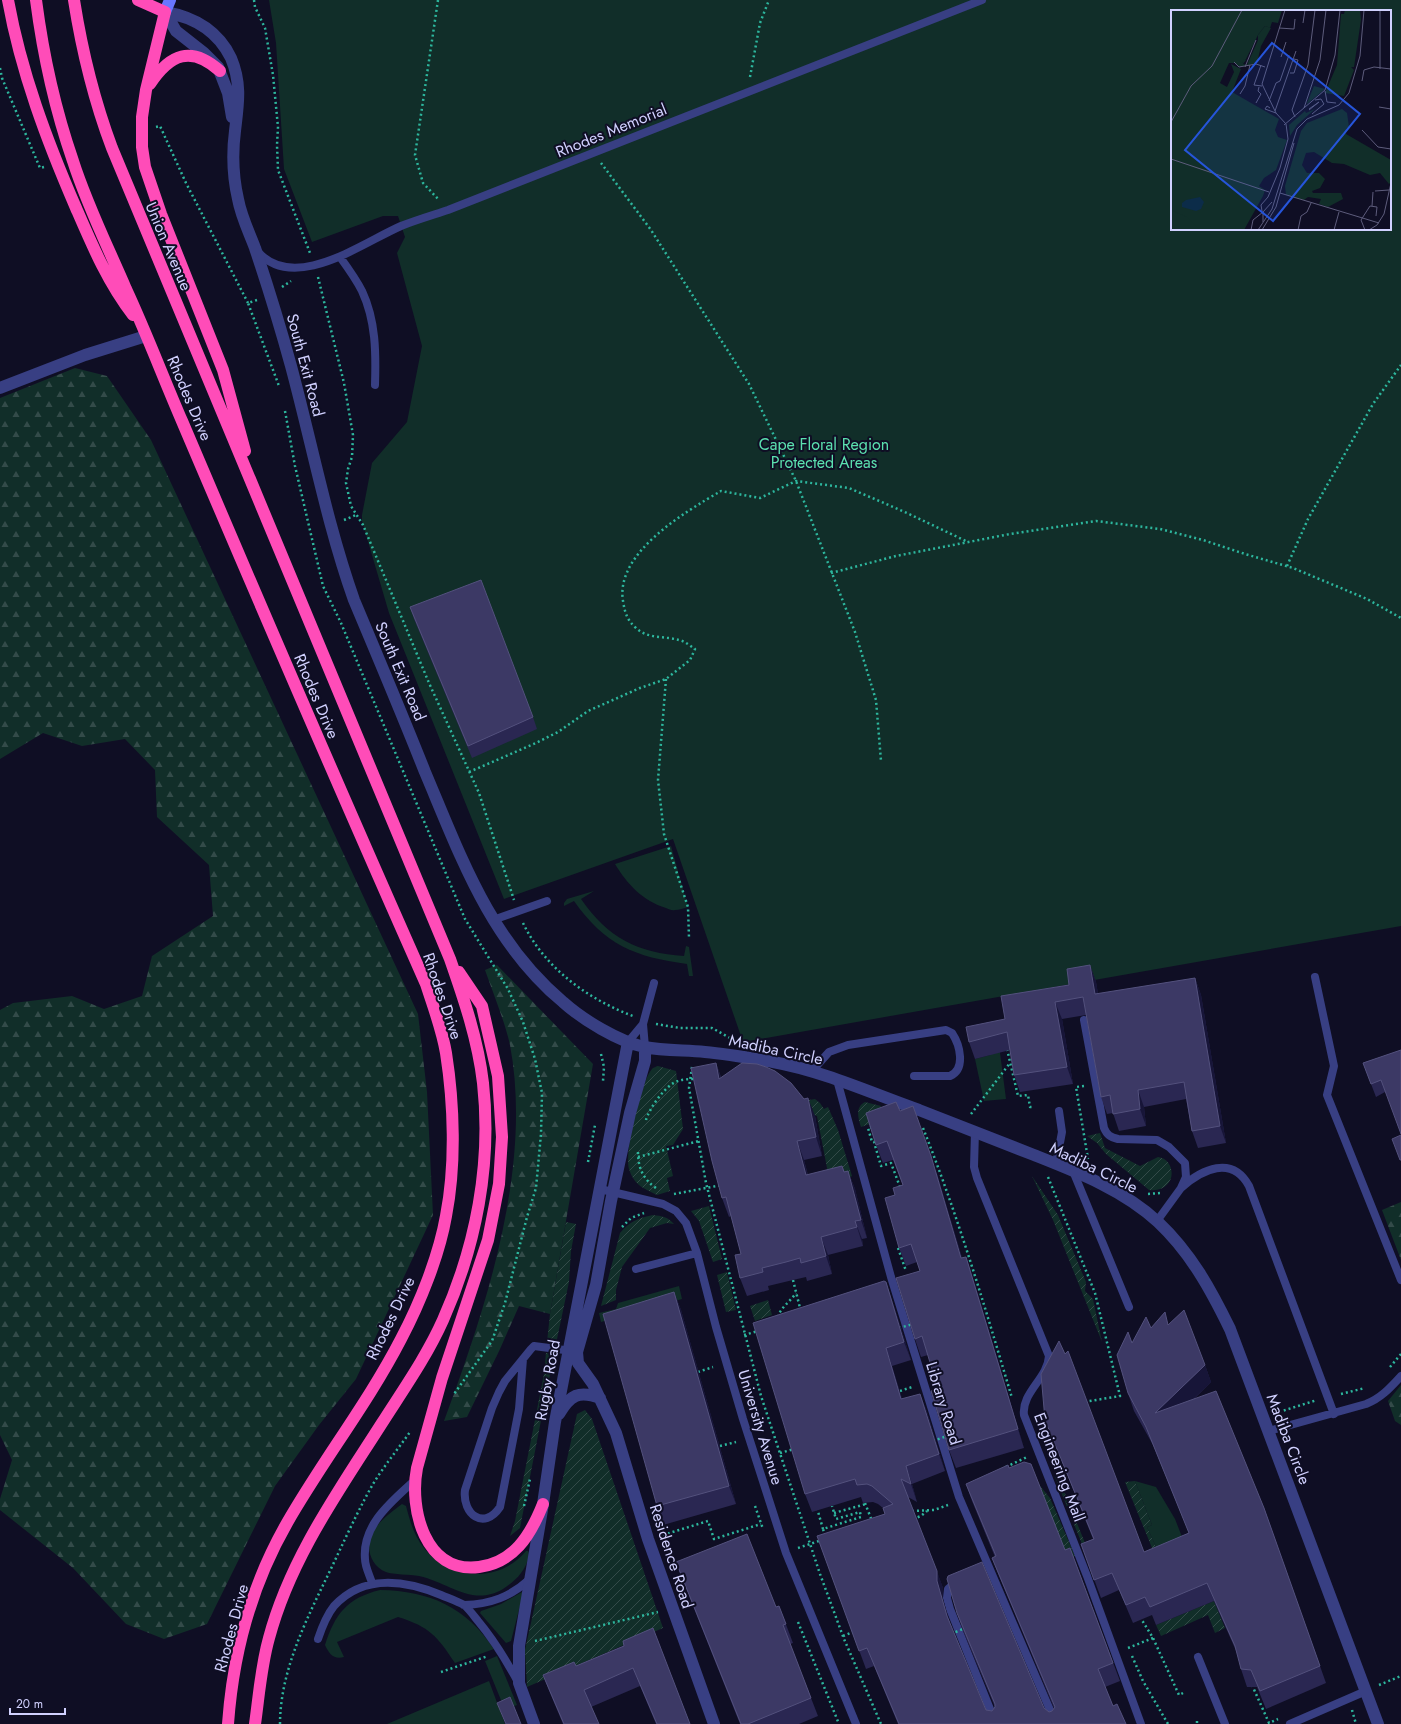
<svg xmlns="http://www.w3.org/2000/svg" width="1401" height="1724" font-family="Jost,sans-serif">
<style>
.green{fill:#112e29;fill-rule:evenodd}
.forest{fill:url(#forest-firs)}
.garden{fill:url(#garden-furrows)}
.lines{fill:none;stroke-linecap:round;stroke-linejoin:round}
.path{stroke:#2db69d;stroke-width:2.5;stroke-dasharray:2 3;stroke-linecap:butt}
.lane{stroke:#383f83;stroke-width:8}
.street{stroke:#383f83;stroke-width:12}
.secondary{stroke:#6876ff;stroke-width:12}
.highway{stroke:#ff4cb8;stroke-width:12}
.path-bridge{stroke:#2db69d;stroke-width:2.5;stroke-dasharray:2 3;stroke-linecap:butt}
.wall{fill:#2a2752}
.shaded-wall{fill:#171538}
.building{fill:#3c3965;stroke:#53517d}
.labels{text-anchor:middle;stroke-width:4;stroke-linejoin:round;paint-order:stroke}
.street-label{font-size:16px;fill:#d1d1ff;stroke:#0f0e24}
.park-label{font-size:16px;fill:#5be0af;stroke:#0f0e24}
.inset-road{fill:none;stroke:#5d5c7c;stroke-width:1}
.view{fill:#2655da;fill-opacity:0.15;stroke:#2655da;stroke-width:2}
.inset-edge{fill:none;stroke:#d1d1ff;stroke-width:2}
</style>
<defs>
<pattern id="forest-firs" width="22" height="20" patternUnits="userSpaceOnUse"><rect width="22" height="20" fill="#112e29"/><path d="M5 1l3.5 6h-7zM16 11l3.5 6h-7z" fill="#334b49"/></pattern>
<pattern id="garden-furrows" width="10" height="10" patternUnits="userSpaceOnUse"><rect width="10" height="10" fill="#112e29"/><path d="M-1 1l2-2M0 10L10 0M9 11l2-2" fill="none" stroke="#334b49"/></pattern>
</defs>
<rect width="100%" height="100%" fill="#0f0e24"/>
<path class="green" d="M269 0H1401V926L743 1042 673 839 504 899 389 613 362 521V515L372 463 407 422 422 346 397 253 405 237 398 216H383L312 242 284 169 276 43ZM1172 11H1390V229H1172Z
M671 846 688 907C684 908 679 910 675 910 672 911 669 909 666 908 643 901 627 884 615 864Z
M594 891 581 899C608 938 638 953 684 956L686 946 689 947 693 976H689L687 964C635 957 605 945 574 901L564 906V903L567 899Z
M999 1045 1006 1099 984 1101 975 1059 990 1055Z
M679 1286 682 1299 601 1322 599 1313 616 1309 618 1303Z
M1135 1481 1156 1487 1175 1519 1186 1547 1161 1558 1147 1527 1152 1525Z
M402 1504 406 1506C410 1521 414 1536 424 1548 449 1581 500 1583 526 1551H528C531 1557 525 1568 521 1573 516 1580 510 1584 503 1589 472 1607 450 1583 419 1576 410 1574 393 1575 386 1572 371 1566 365 1548 372 1534 378 1521 392 1512 402 1504Z
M380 1590C430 1591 466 1607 494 1649L455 1663C437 1636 430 1627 398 1617L337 1642 344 1657C334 1660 329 1654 325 1645 335 1614 347 1598 380 1590Z
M522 1592 523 1594 511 1641 506 1643 480 1613 481 1611 501 1604Z
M497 1656 517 1705 505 1710 485 1661Z
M489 1681 505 1724H387Z"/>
<path class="forest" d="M75 368 107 376 151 440 418 1014 427 1092 433 1215 356 1379 319 1425 275 1486 207 1624 164 1639 126 1624 73 1568 0 1510V1499L12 1460 0 1435V1010L13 1003 72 996 104 1009 142 996 152 956 213 916 209 865 157 817 155 770 125 739 82 746 43 733 0 759V398Z
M497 965 593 1064 550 1314 519 1306 500 1349 467 1417 444 1421C486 1308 533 1167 510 1045 505 1022 493 993 485 970Z
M1401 1202V1260L1382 1210Z
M1401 1385V1425L1395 1421 1388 1401Z"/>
<path class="garden" d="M658 1066 676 1071 683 1129 673 1145 666 1146 673 1176 667 1178 670 1191 657 1195C643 1188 634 1185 629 1169 624 1153 641 1081 652 1069 653 1068 657 1066 658 1066Z
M815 1099 820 1103 824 1109 828 1107 838 1130 852 1176 831 1189 817 1116 813 1115 812 1107H810L809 1100Z
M865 1102 881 1106 876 1122 861 1127C858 1118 855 1107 865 1102Z
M1100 1133 1105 1148 1140 1166 1158 1157C1177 1159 1178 1193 1149 1190L1106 1154 1097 1143 1087 1136Z
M1032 1176 1058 1215 1086 1282 1085 1291 1093 1299 1102 1342 1053 1220Z
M709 1206 722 1259 713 1262 699 1221 691 1211Z
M653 1215C662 1216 668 1217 674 1224L667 1223 650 1228 622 1267 616 1290V1300L601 1306 620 1233C629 1222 638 1218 653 1215Z
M566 1222 576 1224 571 1251 569 1282 556 1344 547 1342 550 1314Z
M727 1272 736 1310 726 1312 717 1275Z
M768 1300 772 1315 755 1321 750 1306Z
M546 1353 554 1354 520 1528 510 1536 515 1521 544 1374Z
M585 1410 592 1419 663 1628 527 1687 525 1650 577 1414Z
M1058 1476 1085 1543 1082 1544 1055 1477Z
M1135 1481 1152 1525 1147 1527 1161 1558 1157 1560 1125 1482Z
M1037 1482 1050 1498 1075 1556 1068 1559Z
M1214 1601 1225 1628 1215 1633 1208 1615 1161 1636 1156 1625Z"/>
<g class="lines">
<path class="path" d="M254 0 255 7 265 28 273 75 278 127 277 145 278 170 310 253
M438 0 415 155 423 183 439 200
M0 68 2 78 40 168 44 167
M750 77 760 23 769 0
M156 127 160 126 186 183 248 303
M601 163 651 230 749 384 796 481 855 632 876 700 881 761
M318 277 344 383 353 435 352 457 348 469 346 483 351 506 363 525 429 683 479 793 514 900
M282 287 291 281
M257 300 248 303 279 386
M285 411 295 466 323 586 341 623 465 919 508 989 523 1022 535 1059 542 1093 541 1134 536 1188 527 1217 505 1303 492 1341 454 1394
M344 520 356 515
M1287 566 1308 519 1373 404 1401 365
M831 573 896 556 1010 534 1096 521 1160 529 1203 540 1245 554 1293 568 1367 599 1401 618
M666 679 658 780 664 834 688 907 689 938
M469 772 536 743 558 732 588 711 640 688 666 679 690 660 695 649C690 646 685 641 679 640 665 636 647 639 636 628 627 620 625 613 623 601 615 553 685 512 721 491L760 498 796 481 849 488 907 513 968 542
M523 923C544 967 587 999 633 1016
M656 1024 680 1028H712L730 1038
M1007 1049 1018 1096 1028 1095 1030 1107H1032
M601 1054 604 1067 603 1081
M692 1067 689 1088 706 1183 761 1396 820 1574 844 1639 881 1724
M1084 1086 1076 1087 1088 1159
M971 1114 1010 1063
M646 1120C649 1109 666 1084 678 1081 684 1079 691 1079 697 1079
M872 1127 868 1128 872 1142H874L881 1166 891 1163 900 1187
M923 1128C958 1216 985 1307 1012 1398
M638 1152C638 1168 643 1179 656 1188
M638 1157 699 1141
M588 1162 595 1125
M1048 1177 1095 1293 1120 1396 1084 1402
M674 1194 722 1185
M1148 1194 1161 1193
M622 1227 631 1218 644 1213
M898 1248 906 1271
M793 1280 800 1308
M778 1317C780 1308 790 1302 796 1293
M744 1335 758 1331
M1390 1367 1401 1354
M698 1372 713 1367
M900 1391 912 1387
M1341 1394 1365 1388
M1279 1412 1317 1400
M720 1446 736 1442
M780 1453 794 1449
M1006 1467 1027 1457
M865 1503 872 1521
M524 1506 530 1479
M755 1506 763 1529
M817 1508 823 1529
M912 1511 934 1510 948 1505
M834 1513 866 1504
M913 1519 921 1516 927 1511
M663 1535 708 1521 714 1539 761 1524
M825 1536 823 1529 861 1517 860 1512 836 1519 832 1506
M798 1548 822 1540
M1140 1617 1153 1638 1179 1695 1183 1693
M798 1622 839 1724
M843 1636 855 1631
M535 1641 658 1612
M1128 1648 1153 1638
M1132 1656 1143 1681 1168 1724
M441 1672 488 1656
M1252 1685 1269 1723 1278 1719
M1379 1685 1401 1676
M1352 1710 1356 1724
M1197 1721V1724
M280 1724C280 1673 305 1622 327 1577 342 1546 356 1514 373 1484 384 1466 398 1449 410 1432"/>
<path class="lane" d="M258 252C295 293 362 243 401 226 416 220 433 215 448 210L982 0
M340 257C348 268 356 279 362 291 376 321 376 353 375 385
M493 920 547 901
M1315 977 1334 1066 1327 1095 1401 1280
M1084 1020 1104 1128C1107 1135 1110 1137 1118 1139L1157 1140 1169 1147 1185 1163 1186 1177 1181 1188 1157 1221
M643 1024 645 1047
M628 1042 643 1024 654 983
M812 1071 829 1052 848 1045 946 1030 952 1033C960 1045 966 1069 950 1076H914
M837 1080 891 1277 959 1497 1056 1724
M975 1131 974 1167 977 1178 1049 1356C1048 1378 1021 1393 1024 1415L1087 1576 1141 1724
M1056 1164 1062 1132 1059 1111
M1073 1171 1129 1307
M1181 1188C1202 1169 1232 1155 1249 1186L1334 1414
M600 1189 663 1204 676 1211 686 1223 697 1253 716 1327 743 1419 786 1553 856 1724
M636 1269 697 1253
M523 1359 519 1409 500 1507C484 1531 462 1514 465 1490L492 1408 499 1392 505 1381 531 1349 534 1346 572 1351
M1269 1431 1366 1404C1381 1398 1390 1388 1401 1376
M957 1581 948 1589 947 1598 950 1609 996 1724
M372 1583C370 1576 365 1567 365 1559 362 1525 391 1502 414 1481
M464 1605C491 1604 510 1597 530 1579
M318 1639C322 1627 326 1616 334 1606 363 1574 405 1580 441 1595 448 1598 457 1601 464 1605 469 1609 474 1616 478 1621 494 1640 506 1660 518 1682
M1198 1657 1225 1724
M1290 1724 1366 1691"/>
<path class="street" d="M165 12C194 17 218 31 231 58 242 84 238 105 235 131 232 154 233 177 238 199 241 216 249 232 255 248 268 287 280 326 291 366 312 444 327 524 354 600 378 657 402 714 425 772 461 857 490 941 563 1002 583 1020 618 1041 644 1047 664 1051 685 1050 705 1052 728 1054 750 1058 773 1062 823 1071 871 1093 919 1110 958 1125 996 1140 1034 1155 1077 1172 1124 1190 1158 1222 1191 1253 1211 1290 1230 1329L1378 1724
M165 12 176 31 204 53 218 67 228 93 232 117
M0 388 85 355 146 336
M645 1047V1061L630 1113 611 1201 596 1285 577 1352 578 1363 593 1384 616 1433 648 1539 714 1724
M559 1414C570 1395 579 1390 600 1398
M534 1724 519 1683V1646L543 1504 555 1422 628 1042"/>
<path class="secondary" d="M165 12 170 0"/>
<path class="highway" d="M8 0C21 72 47 141 76 208 92 245 108 283 133 315
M36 0C43 54 55 109 73 161 87 205 108 247 126 289 146 332 163 377 182 421 262 609 343 797 426 984 433 1006 442 1029 446 1053 454 1104 456 1165 446 1216 439 1256 420 1303 401 1339 368 1403 323 1460 287 1523 252 1584 233 1654 228 1724
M74 0C82 51 94 100 112 148L450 959C464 999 478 1040 483 1083 492 1164 476 1246 443 1320 427 1356 403 1390 382 1423 338 1492 290 1559 269 1638 261 1666 259 1696 255 1724
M138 0 165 12 146 90 142 117V147L145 167 161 214 223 370 245 451
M150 84C170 54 191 45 220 71
M459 972 482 1006 498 1076 502 1137 499 1184 488 1240 442 1378 417 1468C409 1509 425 1574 479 1567 495 1565 508 1558 519 1546 530 1534 537 1519 543 1504"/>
<path class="path-bridge" d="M899 1328 913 1324
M933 1441 947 1436
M951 1634 965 1628"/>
</g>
<path class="wall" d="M410 607 533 717 537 729 472 758 414 619Z
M1090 965 1096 982 1098 994 1195 978 1201 995 1226 1143 1198 1148 1192 1131 1186 1099 1144 1107 1146 1126 1119 1131 1113 1113 1107 1114 1101 1097 1086 1015 1062 1019 1073 1084 1020 1092 1014 1075 1010 1050 975 1059 969 1042 1005 1019 1069 985Z
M1401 1050 1385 1092 1376 1097 1363 1063Z
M716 1063 721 1077 815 1116 822 1156 804 1160 808 1175 842 1166 845 1172 848 1171 855 1189 867 1238 862 1239 863 1246 828 1255 832 1274 807 1281 806 1277 793 1280 768 1286 769 1290 747 1296 740 1278 741 1254 731 1216 729 1217 722 1198Z
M900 1111 937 1174 962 1258 966 1257 972 1275 1024 1448 956 1468 949 1450 938 1389 928 1355 921 1357 915 1339 920 1271 917 1262 906 1266 899 1248 895 1195 903 1185 893 1160 883 1163 876 1145Z
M886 1282 892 1300 911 1360 892 1366 902 1399 920 1394 927 1412 945 1471 912 1484 917 1502 908 1497 943 1588V1599L951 1627 986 1710 992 1711 995 1707 963 1631 957 1613 1044 1708 1049 1712 1052 1711 1054 1708 999 1576 992 1558 995 1557 972 1501 966 1484 1009 1468 1065 1550 1070 1548 1120 1681 1105 1687 1113 1706 1126 1724H898L874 1666 866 1669 817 1536 885 1514 883 1508 878 1504 873 1502 863 1503 861 1497 812 1512 805 1494Z
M674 1292 681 1310 736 1504 663 1525 657 1506Z
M1169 1324 1205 1365 1211 1382 1195 1398 1264 1508 1326 1683 1266 1709 1257 1687H1247L1241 1669 1237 1653 1214 1601 1156 1625 1152 1615 1133 1623 1119 1590 1101 1598 1081 1544 1093 1539 1052 1437 1045 1420 1144 1552 1189 1533 1153 1445 1134 1411 1128 1393 1151 1328Z
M676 1562 776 1607 779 1606 793 1643 790 1644 818 1716 799 1724H740L683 1581Z
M624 1646 690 1724H656L640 1686 591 1707 599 1724H563L550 1693 543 1675 576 1666Z"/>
<path class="shaded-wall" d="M1090 965 1096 982 1101 1011 1095 994Z
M1195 978 1201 995 1226 1143 1220 1126Z
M1055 1002 1062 1019 1073 1084 1067 1067Z
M716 1063 722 1081 719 1079Z
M1138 1090 1144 1107 1146 1126 1140 1109Z
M808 1098 815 1116 822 1156 816 1137Z
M913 1106 937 1174 968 1277 961 1258Z
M797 1141 804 1160 812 1193 806 1175Z
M848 1171 855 1189 867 1238 861 1220Z
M855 1221 862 1239 863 1246 857 1227Z
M821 1237 828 1255 832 1274 826 1256Z
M966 1257 972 1275 1024 1448 1018 1429Z
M886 1282 892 1300 911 1360 904 1342Z
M674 1292 681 1310 736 1504 729 1486Z
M886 1348 892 1366 908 1417 901 1399Z
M1205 1365 1211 1382 1161 1430 1155 1413Z
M920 1394 927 1412 945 1471 939 1454Z
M906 1466 912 1484 917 1502 911 1484Z
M937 1571 943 1588V1599L953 1634 947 1616 937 1581Z"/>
<path class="building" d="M481 580 533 717 468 746 410 607Z
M1090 965 1095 994 1195 978 1220 1126 1192 1131 1184 1082 1138 1090 1140 1109 1113 1114 1110 1095 1101 1097 1083 997 1055 1002 1067 1067 1014 1075 1007 1032 969 1042 966 1027 1005 1019 1001 996 1069 985 1067 969Z
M1401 1050V1134L1381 1080 1371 1084 1363 1063Z
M716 1063 719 1079 742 1063 757 1064 766 1067 775 1071 791 1083 804 1099 808 1098 816 1137 797 1141 806 1175 842 1166 844 1172 848 1171 861 1220 855 1221 857 1227 821 1237 826 1256 801 1263 800 1258 786 1262 762 1268 763 1272 740 1278 735 1255 741 1254 726 1197 722 1198 712 1161 691 1068Z
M896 1102 900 1111 913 1106 931 1156 961 1258 966 1257 1018 1429 949 1450 931 1391 938 1389 922 1336 915 1339 896 1278 920 1271 911 1244 899 1248 885 1198 895 1195 893 1188 903 1185 887 1141 876 1145 866 1113Z
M1401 1135V1160H1400L1392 1139Z
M884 1281 886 1282 904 1342 886 1348 901 1399 920 1394 939 1454 906 1466 911 1484 901 1479 937 1571V1581L947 1616 986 1710 992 1711 995 1707V1704L957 1613 947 1579 948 1576 982 1562 1044 1708 1049 1712 1052 1711 1055 1707 992 1558 996 1556 966 1484 1008 1465 1009 1468 1024 1462 1031 1464 1065 1550 1070 1548 1113 1663 1098 1669 1113 1706 1117 1704 1126 1724H899L867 1648 859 1651 817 1536 885 1514 883 1508 893 1504 872 1486 867 1484 857 1485 855 1479 805 1494 753 1323Z
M674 1292 729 1486 657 1506 603 1314Z
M1184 1310 1205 1365 1155 1413 1216 1391 1264 1508 1320 1666 1260 1691 1251 1670 1241 1669 1235 1646 1207 1583 1150 1607 1145 1597 1126 1605 1112 1573 1094 1580 1081 1544 1094 1539 1045 1420 1041 1374 1059 1341 1065 1354 1068 1351 1144 1552 1189 1533 1146 1427 1128 1393 1117 1355 1128 1332 1132 1343 1146 1317 1151 1328 1165 1312 1168 1325Z
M747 1534 776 1607 779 1606 786 1624 783 1625 811 1698 748 1724H741L676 1562Z
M653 1628 690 1724H657L633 1668 584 1690 599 1724H564L543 1675 574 1662 576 1666 624 1646 623 1641Z
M510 1697 521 1724H506L497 1703Z"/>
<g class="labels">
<g class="street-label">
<text transform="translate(611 130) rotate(-22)" y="6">Rhodes Memorial</text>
<text transform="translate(169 246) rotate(67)" y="6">Union Avenue</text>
<text transform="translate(306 365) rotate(75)" y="6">South Exit Road</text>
<text transform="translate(190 398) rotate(67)" y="6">Rhodes Drive</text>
<text transform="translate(401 671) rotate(67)" y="6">South Exit Road</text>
<text transform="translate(317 696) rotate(67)" y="6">Rhodes Drive</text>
<text transform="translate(443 996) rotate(71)" y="6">Rhodes Drive</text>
<text transform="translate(776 1049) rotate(12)" y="6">Madiba Circle</text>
<text transform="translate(1094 1167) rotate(26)" y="6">Madiba Circle</text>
<text transform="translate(390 1318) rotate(-64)" y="6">Rhodes Drive</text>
<text transform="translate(547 1380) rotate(-80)" y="6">Rugby Road</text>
<text transform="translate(944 1403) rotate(73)" y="6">Library Road</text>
<text transform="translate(761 1427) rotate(73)" y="6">University Avenue</text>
<text transform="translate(1289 1439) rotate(69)" y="6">Madiba Circle</text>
<text transform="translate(1060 1467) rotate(69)" y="6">Engineering Mall</text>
<text transform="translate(672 1556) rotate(72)" y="6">Residence Road</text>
<text transform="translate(231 1628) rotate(-75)" y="6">Rhodes Drive</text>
</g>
<g class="park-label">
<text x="824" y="450">Cape Floral Region<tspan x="824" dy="18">Protected Areas</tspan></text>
</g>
</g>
<g transform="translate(1171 10)">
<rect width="220" height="220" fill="#0f0e24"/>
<path d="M0 0H111L107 13 101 12 99 18 94 16 87 25 75 49 71 53H58L49 73 56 77 63 62 60 54 70 59 61 82 108 109 104 120 107 127 116 130 105 160 93 168 88 176 94 180 92 186 73 220H0ZM174 0H189L190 10 183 57H180L183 60 173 86 154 83 166 55 170 4H173Z" fill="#112e29"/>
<path d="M94 16 100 18 90 36 86 53 69 57 64 53 67 50 71 53 73 49 75 50 72 54 76 55 87 30V25ZM144 99 126 115 119 126 118 115 134 101 135 103ZM171 99 176 103 178 117 175 119V124L220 150V172L218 174 209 163 199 165 173 154 161 153 143 142 135 143 131 155 136 163H148L154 169 149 178 141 181 142 183H170L172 189 157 197 148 194 150 189 137 187 133 190 115 185 114 176 130 121 136 113ZM0 200 16 207 29 220H0Z" fill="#112e29"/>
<path d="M143 76 154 79 136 94V93Z" fill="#112e29"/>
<path d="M29 187 33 192 30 199 25 201 11 197V193L15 190Z" fill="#0c2c49"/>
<path class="inset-road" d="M132 13 134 0M108 18 123 19 124 9M110 47 115 32M63 52 68 57 85 54 94 57M90 55 83 75 91 76M74 57 85 30M209 59V0M119 63H123L127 50 123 49M191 71 193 60 203 57 220 59M154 81 156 92 165 93M69 84 74 76 79 55M98 91 105 73 109 71 118 45M85 93 90 84 87 81 88 77M208 97 220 99M99 98 96 96 94 99 105 103M133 98 149 50 155 0M138 99 148 92M138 100 148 92M104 101 125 41M141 104 153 94 150 89 144 90M124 107 121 100 137 55 144 0M0 112 20 76 41 56 71 0M113 115 154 80 164 45 169 0M191 120 207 137 220 139M0 149 98 182M204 181 218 180M109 183 208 213M201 196 202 182M91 201 90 195 97 187 109 158 117 129 115 114 105 103 91 74 114 0M92 212V202L101 192M80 220 82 210 92 202M87 220 101 199 126 119 136 109 168 95 178 83 189 46 193 0M91 220 105 197 123 133M127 220 130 206 136 202 140 193M163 220 168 202M194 220 190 210 199 196 206 197 205 206M198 220 206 215 213 204 220 173"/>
<path class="view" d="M101 33 189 104 102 211 14 140Z"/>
<rect width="220" height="220" class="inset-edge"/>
</g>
<path d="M10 1708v6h55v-6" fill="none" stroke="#d1d1ff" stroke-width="2"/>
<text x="16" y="1708" font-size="12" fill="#d1d1ff" stroke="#0f0e24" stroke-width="3" paint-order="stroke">20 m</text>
</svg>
